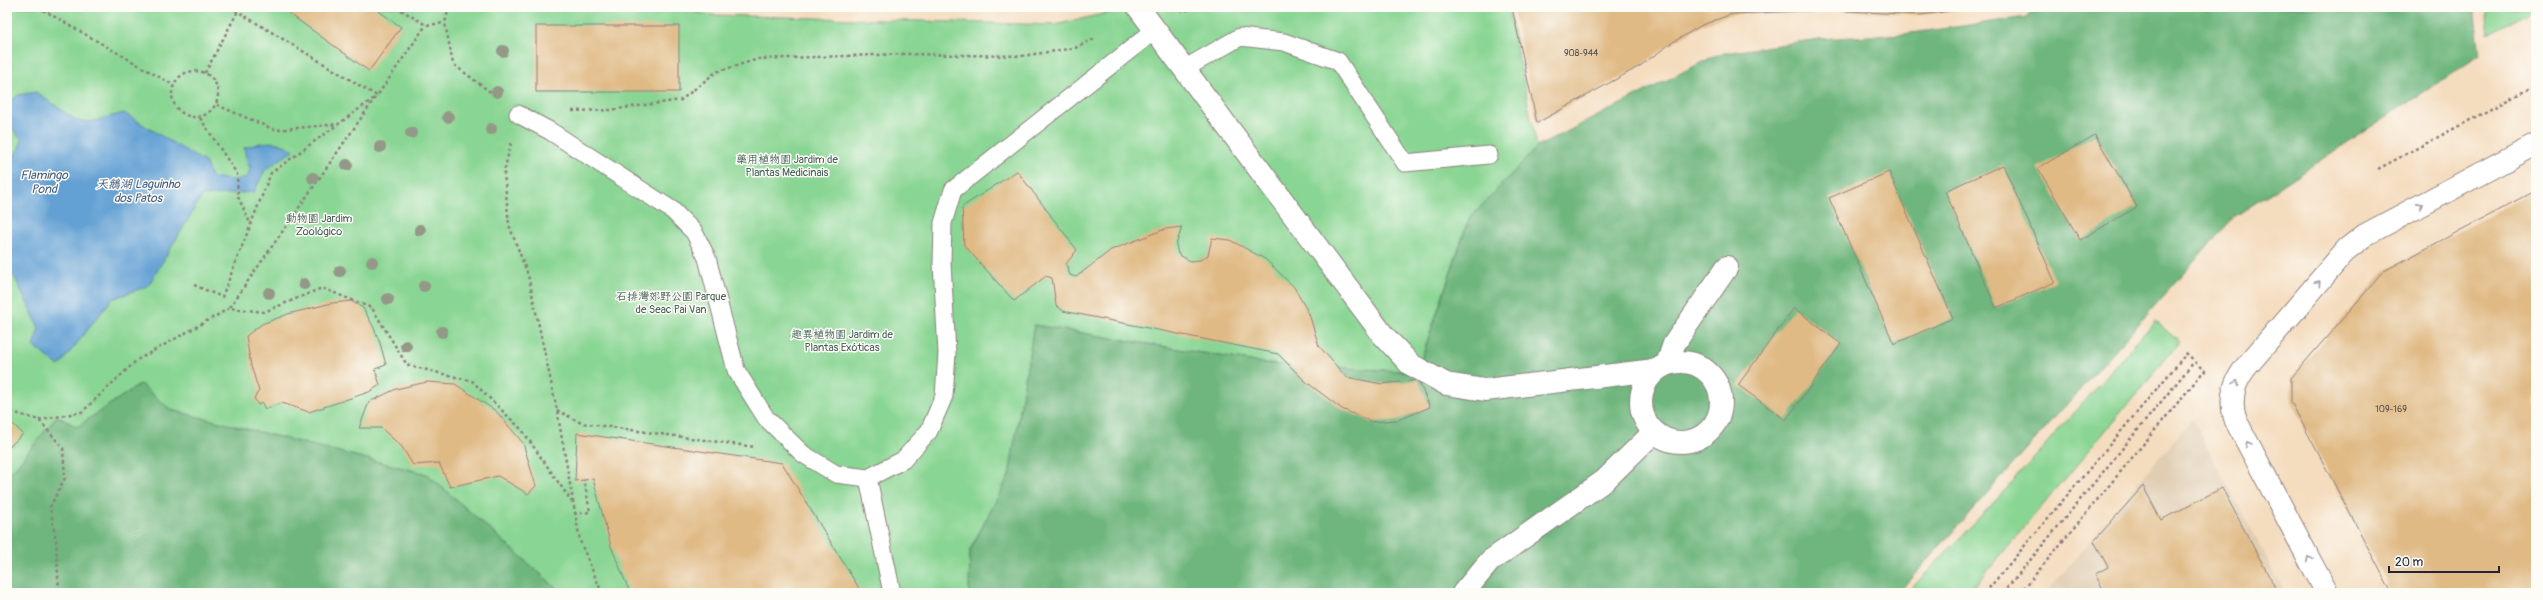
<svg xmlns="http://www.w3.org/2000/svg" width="2543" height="600" font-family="Pangolin,'LXGW WenKai TC',sans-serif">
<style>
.built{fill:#e0cdb2}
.green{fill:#89d593;stroke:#567c67}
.forest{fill:#6eb67d;stroke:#486c5c}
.water{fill:#63a0d4;stroke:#426188}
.building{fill:#e0ba85}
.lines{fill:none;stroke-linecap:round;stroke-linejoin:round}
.lane-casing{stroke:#8b7f7c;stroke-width:19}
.street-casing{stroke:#8b7f7c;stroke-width:24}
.path{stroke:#8b7f7c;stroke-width:2.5;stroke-dasharray:3 3;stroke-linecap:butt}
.lane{stroke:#fff;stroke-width:17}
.street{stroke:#fff;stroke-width:22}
.tree{fill:#949887}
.oneway{stroke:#9c9ca7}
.labels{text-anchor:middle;stroke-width:3;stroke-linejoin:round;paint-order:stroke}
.number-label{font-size:9px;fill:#52484e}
.park-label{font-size:11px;fill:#46615a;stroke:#fdfcf7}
.water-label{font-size:12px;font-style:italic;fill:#3f5b80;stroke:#fdfcf7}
</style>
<rect width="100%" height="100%" fill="#fdfcf7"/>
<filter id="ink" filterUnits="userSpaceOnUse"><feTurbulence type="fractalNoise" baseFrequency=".025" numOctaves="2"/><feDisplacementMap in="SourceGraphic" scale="8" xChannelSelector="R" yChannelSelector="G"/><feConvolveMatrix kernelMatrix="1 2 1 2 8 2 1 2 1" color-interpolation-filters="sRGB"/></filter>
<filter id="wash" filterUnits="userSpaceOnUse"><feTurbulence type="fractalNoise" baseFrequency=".012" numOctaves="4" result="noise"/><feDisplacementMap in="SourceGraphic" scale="16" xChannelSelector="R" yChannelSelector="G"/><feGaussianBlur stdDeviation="0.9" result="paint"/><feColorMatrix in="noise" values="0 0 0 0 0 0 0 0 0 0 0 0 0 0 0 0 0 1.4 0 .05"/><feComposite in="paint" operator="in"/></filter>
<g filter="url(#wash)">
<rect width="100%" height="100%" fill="#f4dcbe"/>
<path class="built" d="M2192 419 2285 593H2046Z"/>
<path class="green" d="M7 7H663L713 15 1055 25 1133 7H1508L1537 147 1466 226 1417 372 1268 364 1034 325 1009 476 970 550 969 593H562L427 474 171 410 140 384 77 427 57 416 7 478Z
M2485 7H2536V8L2488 34Z
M2155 321 2180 342 1969 593H1907L1999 497Z"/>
<path class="forest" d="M2036 7H2474L2480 55 2234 217 1898 593H969L970 550 1009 476 1034 325 1268 364 1417 372 1469 219 1537 147 1718 54 1819 39 1905 34 2027 17Z
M140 384 171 410 427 474 562 593H7V478L57 416 77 427Z"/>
<path class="water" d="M36 92 76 120 89 122 124 113 206 163 211 177 233 180 247 178 251 166H248L244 148C265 141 275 139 294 150L265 170 254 192 202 196 148 286 112 299 59 366 33 346 39 328 16 280 7 267V173L22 140 7 122V103L19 95Z"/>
<g id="blocks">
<path class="building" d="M280 7H373L401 27 369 71Z
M1512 7H1975V8L1920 15 1830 10 1732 14 1702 25 1670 44 1640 66 1537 123Z
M536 26H679V92H536Z
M2095 135 2137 207 2080 240 2038 168Z
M2003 165 2055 282 1996 308 1945 191Z
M1017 171 1077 250 1066 264 1070 275 1076 277 1111 250 1165 229 1182 227 1176 245 1178 254 1190 261 1200 260 1208 255 1212 238 1230 240 1265 259 1294 287 1309 314 1319 346 1346 377 1382 384 1418 380 1430 407 1398 420 1372 422 1342 409 1305 381 1278 354 1063 311 1056 305 1052 278 1046 276 1014 301 964 245 962 207Z
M1889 172 1953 318 1894 344 1829 198Z
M2536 190V593H2392L2291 402V378L2384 271Z
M351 301 363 308 373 326 380 343 386 365 375 369 380 385 369 392 309 412 282 403 265 409 262 403 258 405 254 398 259 391 251 366 246 336 262 324 288 314 332 303Z
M1794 308 1841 344 1786 420 1738 385Z
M427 382 455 384 496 411 523 443 536 486 528 494 498 476 450 487 439 463 413 465 402 447 381 428H359L369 402 396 389Z
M7 418 23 434 7 449Z
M577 433 782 463 862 593H630L611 546 593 479 575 481Z
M2143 486 2161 520 2222 488 2278 593H2105L2095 574 2108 567 2094 541Z"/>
</g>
</g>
<g filter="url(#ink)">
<use href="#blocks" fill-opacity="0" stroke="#8b7f7c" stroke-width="1"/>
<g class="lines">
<g class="lane-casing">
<path id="lane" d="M1184 69 1240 37 1284 42 1338 61 1405 163 1489 155
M518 114 550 131 672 210 694 232 707 258 736 370 766 418 803 454 836 474 868 478
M892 593 868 478 903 460 929 431 944 396 947 353 942 263 943 223 953 190 1155 30"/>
</g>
<g class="street-casing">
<path id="street" d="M1138 7 1383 335 1410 364 1446 384 1485 390 1655 370
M1641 402a40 40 0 1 1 80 0a40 40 0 1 1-80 0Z
M1667 364 1674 344 1727 267
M1463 593 1490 561 1604 481 1654 432
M2327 593 2236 421C2229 401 2233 383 2246 367L2347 249 2365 235 2536 144"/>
</g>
<path class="path" d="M38 7 173 85
M230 7 377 96 426 25
M396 7 426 25 445 23
M449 7 445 23 453 64 497 97
M1180 11 1209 7
M48 12 50 7
M172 94a23 23 0 1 1 46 0a23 23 0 1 1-46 0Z
M205 73 238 11
M217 105 275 130 339 124
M572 111 610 110 681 100 716 72 758 59 904 54 1022 56 1075 48 1096 38
M200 118 237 174 238 197 251 225
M511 143 504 172 509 225 528 275 557 410 580 541 602 593
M2378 169 2536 85
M194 285 222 297 271 173 377 96
M230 307 375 98
M7 407 12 412 39 420 63 448 65 478 50 507 56 540 59 593
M557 410 581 423 755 447
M39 420 82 412 137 360 230 308 264 312 322 288 372 308 407 365 472 381 522 430 572 502
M574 514 590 512 584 480
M1985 593 2186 354 2208 374
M2003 593 2194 362
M2020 593 2204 371"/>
<use href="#lane" class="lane"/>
<use href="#street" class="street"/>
</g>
<g class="tree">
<circle cx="503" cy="51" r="6"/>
<circle cx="497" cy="92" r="6"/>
<circle cx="448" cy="117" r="6"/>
<circle cx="491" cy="129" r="6"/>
<circle cx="411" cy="133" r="6"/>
<circle cx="380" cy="147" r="6"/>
<circle cx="347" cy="165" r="6"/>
<circle cx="313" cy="178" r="6"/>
<circle cx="420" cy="230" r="6"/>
<circle cx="372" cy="262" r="6"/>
<circle cx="340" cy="271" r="6"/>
<circle cx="304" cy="284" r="6"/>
<circle cx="424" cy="286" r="6"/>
<circle cx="269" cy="293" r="6"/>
<circle cx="388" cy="299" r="6"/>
<circle cx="442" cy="332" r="6"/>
<circle cx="406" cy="346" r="6"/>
</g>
<defs><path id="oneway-chevron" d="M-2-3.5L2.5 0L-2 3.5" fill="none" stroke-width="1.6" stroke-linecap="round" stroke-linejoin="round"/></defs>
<g class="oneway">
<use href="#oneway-chevron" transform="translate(2420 205) rotate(-28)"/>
<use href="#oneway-chevron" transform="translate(2318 283) rotate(-49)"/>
<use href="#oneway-chevron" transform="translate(2236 383) rotate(-69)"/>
<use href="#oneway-chevron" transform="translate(2248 444) rotate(-118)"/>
<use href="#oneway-chevron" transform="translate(2309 559) rotate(-118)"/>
</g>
</g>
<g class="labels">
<g class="number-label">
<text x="1581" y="56">908-944</text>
<text x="2391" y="412">109-169</text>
</g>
<g class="park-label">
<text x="787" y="163">藥用植物園 Jardim de<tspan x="787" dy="13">Plantas Medicinais</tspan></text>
<text x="319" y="222">動物園 Jardim<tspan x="319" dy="13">Zoológico</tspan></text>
<text x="671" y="300">石排灣郊野公園 Parque<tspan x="671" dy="13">de Seac Pai Van</tspan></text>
<text x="842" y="338">趣異植物園 Jardim de<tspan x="842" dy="13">Plantas Exóticas</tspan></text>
</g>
<g class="water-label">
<text x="44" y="179">Flamingo<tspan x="44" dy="14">Pond</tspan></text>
<text x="138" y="188">天鵝湖 Laguinho<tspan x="138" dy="14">dos Patos</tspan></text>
</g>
</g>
<rect width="2543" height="600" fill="none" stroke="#fdfcf7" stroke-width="24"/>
<path d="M2389 566v6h110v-6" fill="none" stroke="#22223b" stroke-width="2"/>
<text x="2395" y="566" font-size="12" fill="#22223b" stroke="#fdfcf7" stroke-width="3" paint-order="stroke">20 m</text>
</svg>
